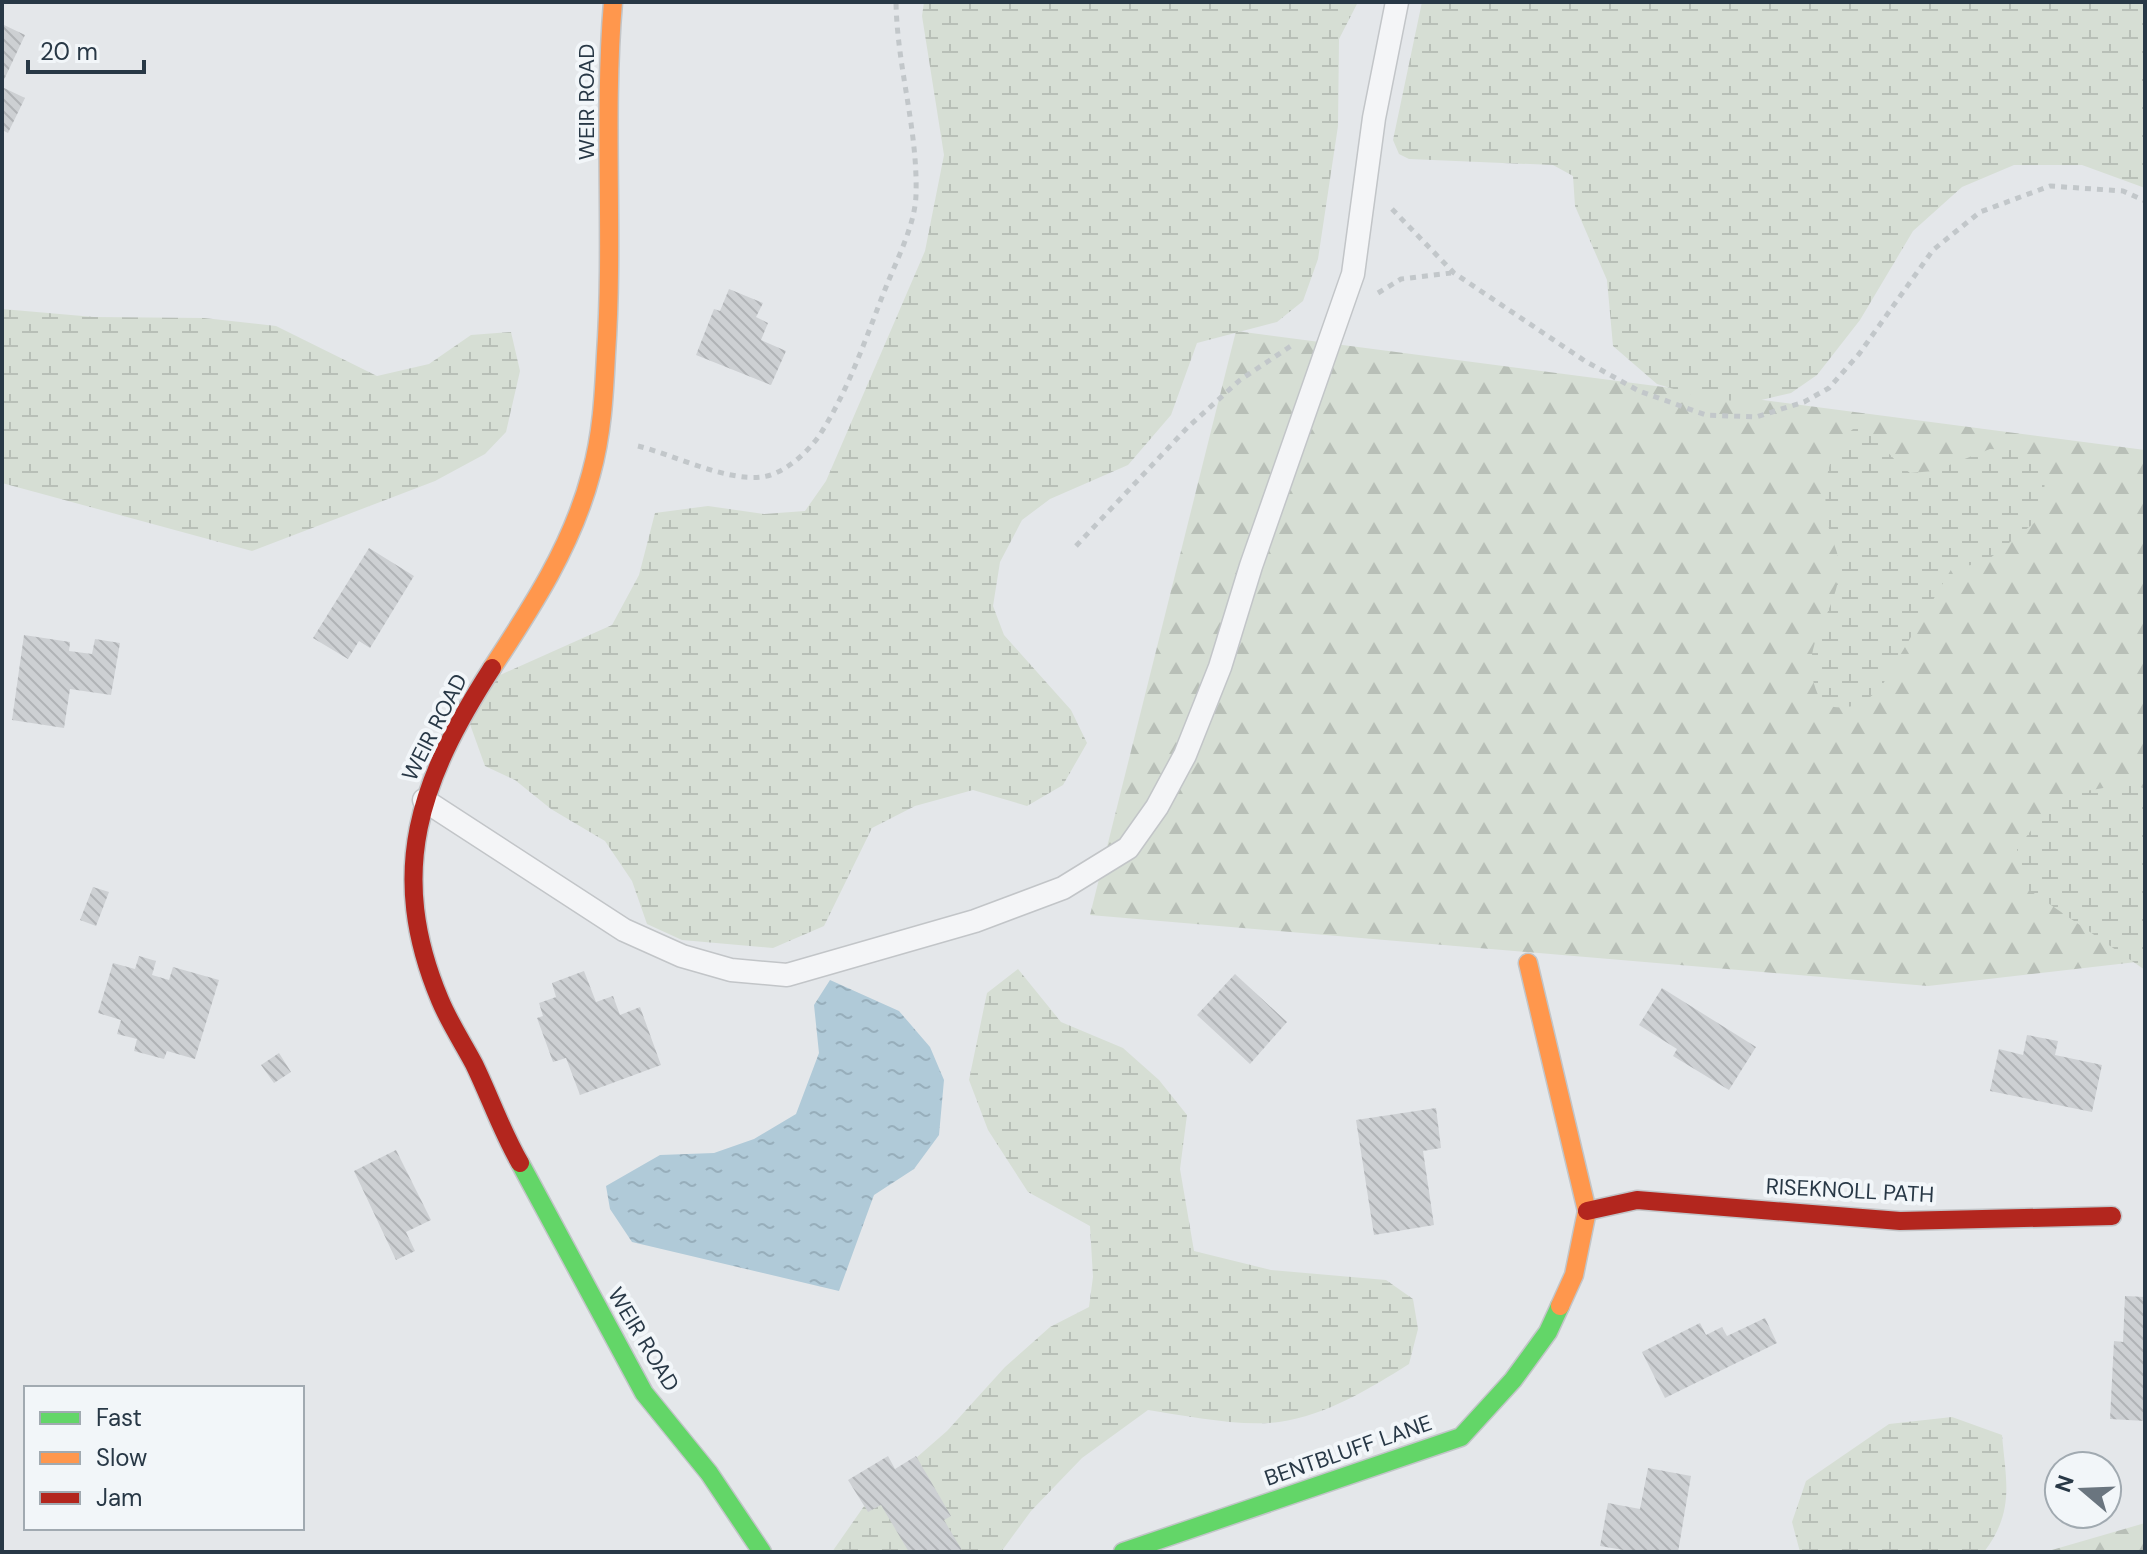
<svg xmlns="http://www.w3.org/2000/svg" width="2147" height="1554" font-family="'DM Sans',sans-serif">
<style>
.forest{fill:url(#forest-firs)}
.wetland{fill:url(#wetland-marsh)}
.water{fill:url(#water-ripples)}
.building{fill:url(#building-back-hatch)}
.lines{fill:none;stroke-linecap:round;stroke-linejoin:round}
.lane-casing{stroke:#c2c5c8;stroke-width:25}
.fast-casing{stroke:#c2c5c8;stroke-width:21}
.slow-casing{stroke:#c2c5c8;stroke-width:21}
.jam-casing{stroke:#c2c5c8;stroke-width:21}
.path{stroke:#c2c7ca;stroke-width:5;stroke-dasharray:6 6;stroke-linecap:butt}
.lane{stroke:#f4f5f7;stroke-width:22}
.fast{stroke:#63d668;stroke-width:18}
.slow{stroke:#ff974d;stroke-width:18}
.jam{stroke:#b3261e;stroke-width:18}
.labels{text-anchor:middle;stroke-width:8;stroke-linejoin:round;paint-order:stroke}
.street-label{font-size:22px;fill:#283846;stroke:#f2f6f9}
</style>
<defs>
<pattern id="forest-firs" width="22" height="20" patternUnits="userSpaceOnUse" patternTransform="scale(2)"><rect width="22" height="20" fill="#d6ded4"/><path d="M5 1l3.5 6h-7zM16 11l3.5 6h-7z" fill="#b8bfb7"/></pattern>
<pattern id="wetland-marsh" width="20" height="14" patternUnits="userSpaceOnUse" patternTransform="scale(2)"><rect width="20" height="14" fill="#d6ded4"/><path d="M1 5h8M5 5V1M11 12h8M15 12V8" fill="none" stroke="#b8bfb7"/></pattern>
<pattern id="water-ripples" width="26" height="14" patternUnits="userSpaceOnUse" patternTransform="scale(2)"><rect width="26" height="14" fill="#b0cad8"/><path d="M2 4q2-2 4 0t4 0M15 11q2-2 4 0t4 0" fill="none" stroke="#97aebb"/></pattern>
<pattern id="building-back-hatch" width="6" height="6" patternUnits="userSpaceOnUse" patternTransform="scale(2)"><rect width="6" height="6" fill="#cdd0d3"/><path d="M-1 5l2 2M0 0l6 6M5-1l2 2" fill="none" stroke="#b0b3b6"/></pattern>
</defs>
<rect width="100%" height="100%" fill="#e4e7ea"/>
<path class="forest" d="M1236 331 2145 450V961L1928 986 1090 915Z
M2145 1523V1552H2045Z"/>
<path class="wetland" d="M924 2H1358L1339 39 1338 126 1318 259 1303 301 1277 322 1197 343 1171 415 1128 465 1050 499 1022 520 1000 562 993 606 1004 635 1071 710 1087 743 1063 785 1027 806 973 790 915 806 872 828 824 926 773 948 682 940 647 924 632 881 605 841 551 809 515 780 485 766 467 716 500 675 612 625 639 575 655 513 708 506 764 514 805 511 826 481 925 251 944 155 922 16Z
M1422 2H2145V188L2082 165H2014L1962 187 1913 231 1860 320 1817 375 1791 393 1753 402 1707 399 1657 384 1613 346 1607 280 1575 206 1573 176 1553 165 1409 159 1399 154 1393 140Z
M2 309 94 317 204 318 276 326 377 376 429 364 471 335 511 332 520 371 506 432 485 454 435 481 252 551 2 483Z
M1859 425C1879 439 1890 458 1910 473L1934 471 1990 449 2012 450 2038 467 2045 481 2043 500 2034 523 1984 563 1952 568 1880 689C1861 706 1848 711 1823 705 1793 650 1829 629 1839 577 1843 557 1831 542 1828 524 1821 488 1827 444 1859 425Z
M2132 783 2145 789V970L2022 885 2017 849 2057 796Z
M1018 969 1061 1022 1123 1048 1159 1080 1187 1115 1180 1169 1194 1251 1271 1270 1386 1280 1413 1299 1418 1329 1409 1364C1369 1389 1327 1415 1279 1422 1240 1427 1187 1416 1148 1410L1082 1458 1031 1511 1001 1552H832L869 1499 947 1431 1005 1367 1050 1327 1089 1307 1093 1277 1090 1226 1028 1192 988 1130 969 1080 987 993Z
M1952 1417 2002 1435C2006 1482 2015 1511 1984 1552H1800L1792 1522 1806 1481 1889 1424Z"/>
<path class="water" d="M830 980 899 1011 930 1047 944 1080 939 1135 914 1169 874 1195 839 1291 632 1242 610 1209 606 1186 660 1155 714 1153 754 1139 796 1114 819 1053 814 1005Z"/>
<path class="building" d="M4 25 25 35 2 84V30Z
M2 87 25 98 8 133 2 130Z
M729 289 763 303 756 317 768 323 761 340 786 351 771 385 696 355 714 309 720 311Z
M369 548 414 576 370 648 359 641 348 659 313 638Z
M24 635 70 642 69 651 92 654 95 639 120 643 111 695 70 689 64 728 12 720Z
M93 887 109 892 96 926 80 920Z
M139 956 156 961 152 975 169 980 173 967 219 980 195 1059 167 1051 164 1059 134 1051 137 1039 117 1034 121 1020 98 1013 113 963 135 969Z
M584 971 596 1002 613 996 620 1015 640 1007 661 1065 580 1095 566 1058 553 1062 537 1018 543 1016 539 1003 556 997 552 983Z
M1235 974 1287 1022 1250 1064 1197 1015Z
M1662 988 1756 1047 1729 1090 1673 1056 1677 1049 1639 1025Z
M2027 1035 2058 1041 2055 1055 2102 1065 2092 1112 1990 1091 1999 1049 2023 1055Z
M279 1053 291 1072 274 1083 261 1065Z
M1436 1108 1441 1148 1423 1151 1434 1225 1374 1235 1356 1120Z
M396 1150 431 1220 406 1232 415 1251 396 1260 354 1171Z
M2125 1296 2145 1297V1421L2110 1419 2114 1341 2123 1342Z
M1765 1318 1777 1343 1665 1398 1642 1352 1700 1323 1706 1335 1722 1327 1727 1336Z
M888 1456 895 1469 916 1456 951 1516 944 1520 963 1552H909L881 1505 868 1512 848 1480Z
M1648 1468 1691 1476 1678 1552H1635L1600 1546 1608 1503 1640 1509Z"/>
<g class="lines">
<g class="lane-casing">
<path id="lane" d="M424 800 624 930 682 956 731 970 787 975 975 921 1063 888 1128 848 1157 807 1185 755 1220 667 1251 566 1353 274 1374 118 1397 2"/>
</g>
<g class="fast-casing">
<path id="fast" d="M520 1163 644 1393 709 1473 762 1552
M1123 1552 1461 1437 1513 1380 1548 1332 1560 1306"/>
</g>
<g class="slow-casing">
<path id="slow" d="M492 668C532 607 572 546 591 474 602 435 604 395 606 354 614 237 603 119 613 2
M1528 963 1587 1211 1574 1275 1560 1306"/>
</g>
<g class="jam-casing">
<path id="jam" d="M492 668C420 780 386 871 440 1000 449 1022 463 1043 474 1064 490 1097 502 1132 520 1163
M1587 1211 1637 1200 1900 1221 2112 1216"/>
</g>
<path class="path" d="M1392 209 1454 273 1585 361 1639 391 1706 415 1756 417 1804 402 1829 388 1859 354 1933 250 1980 212 2050 186 2123 191 2145 201
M1378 293 1401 279 1451 273
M638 446C674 455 725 481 761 477 783 475 807 453 819 436 849 390 866 337 886 287 897 259 915 225 916 195 918 129 897 67 896 2
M1076 546 1187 428 1240 380 1294 344"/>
<use href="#lane" class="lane"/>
<use href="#fast" class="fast"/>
<use href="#slow" class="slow"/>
<use href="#jam" class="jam"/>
</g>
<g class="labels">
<g class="street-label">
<text transform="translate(586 102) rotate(-90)" y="8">WEIR ROAD</text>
<text transform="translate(434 727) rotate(-63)" y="8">WEIR ROAD</text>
<text transform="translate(1850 1190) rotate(3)" y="8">RISEKNOLL PATH</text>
<text transform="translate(644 1339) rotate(59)" y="8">WEIR ROAD</text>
<text transform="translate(1348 1450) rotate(-19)" y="8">BENTBLUFF LANE</text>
</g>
</g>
<rect width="2147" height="1554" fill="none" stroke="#283846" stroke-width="8"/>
<rect x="24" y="1386" width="280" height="144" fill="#f2f6f9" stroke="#a1aab1" stroke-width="2"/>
<rect x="40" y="1412" width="40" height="12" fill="#63d668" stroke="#a1aab1" stroke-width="2"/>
<text x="96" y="1426" font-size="24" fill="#283846">Fast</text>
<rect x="40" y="1452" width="40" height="12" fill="#ff974d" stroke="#a1aab1" stroke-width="2"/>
<text x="96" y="1466" font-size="24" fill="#283846">Slow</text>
<rect x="40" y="1492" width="40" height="12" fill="#b3261e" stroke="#a1aab1" stroke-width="2"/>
<text x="96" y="1506" font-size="24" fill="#283846">Jam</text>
<g transform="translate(2083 1490) rotate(289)"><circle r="38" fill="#f2f6f9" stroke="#a1aab1" stroke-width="2"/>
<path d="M0-6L14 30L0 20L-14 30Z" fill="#6a757f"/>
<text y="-12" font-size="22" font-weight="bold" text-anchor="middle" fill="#283846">N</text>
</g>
<path d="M28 60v12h116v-12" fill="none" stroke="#283846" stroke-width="4"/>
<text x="40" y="60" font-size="24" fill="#283846" stroke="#f2f6f9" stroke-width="6" paint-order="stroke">20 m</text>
</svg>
